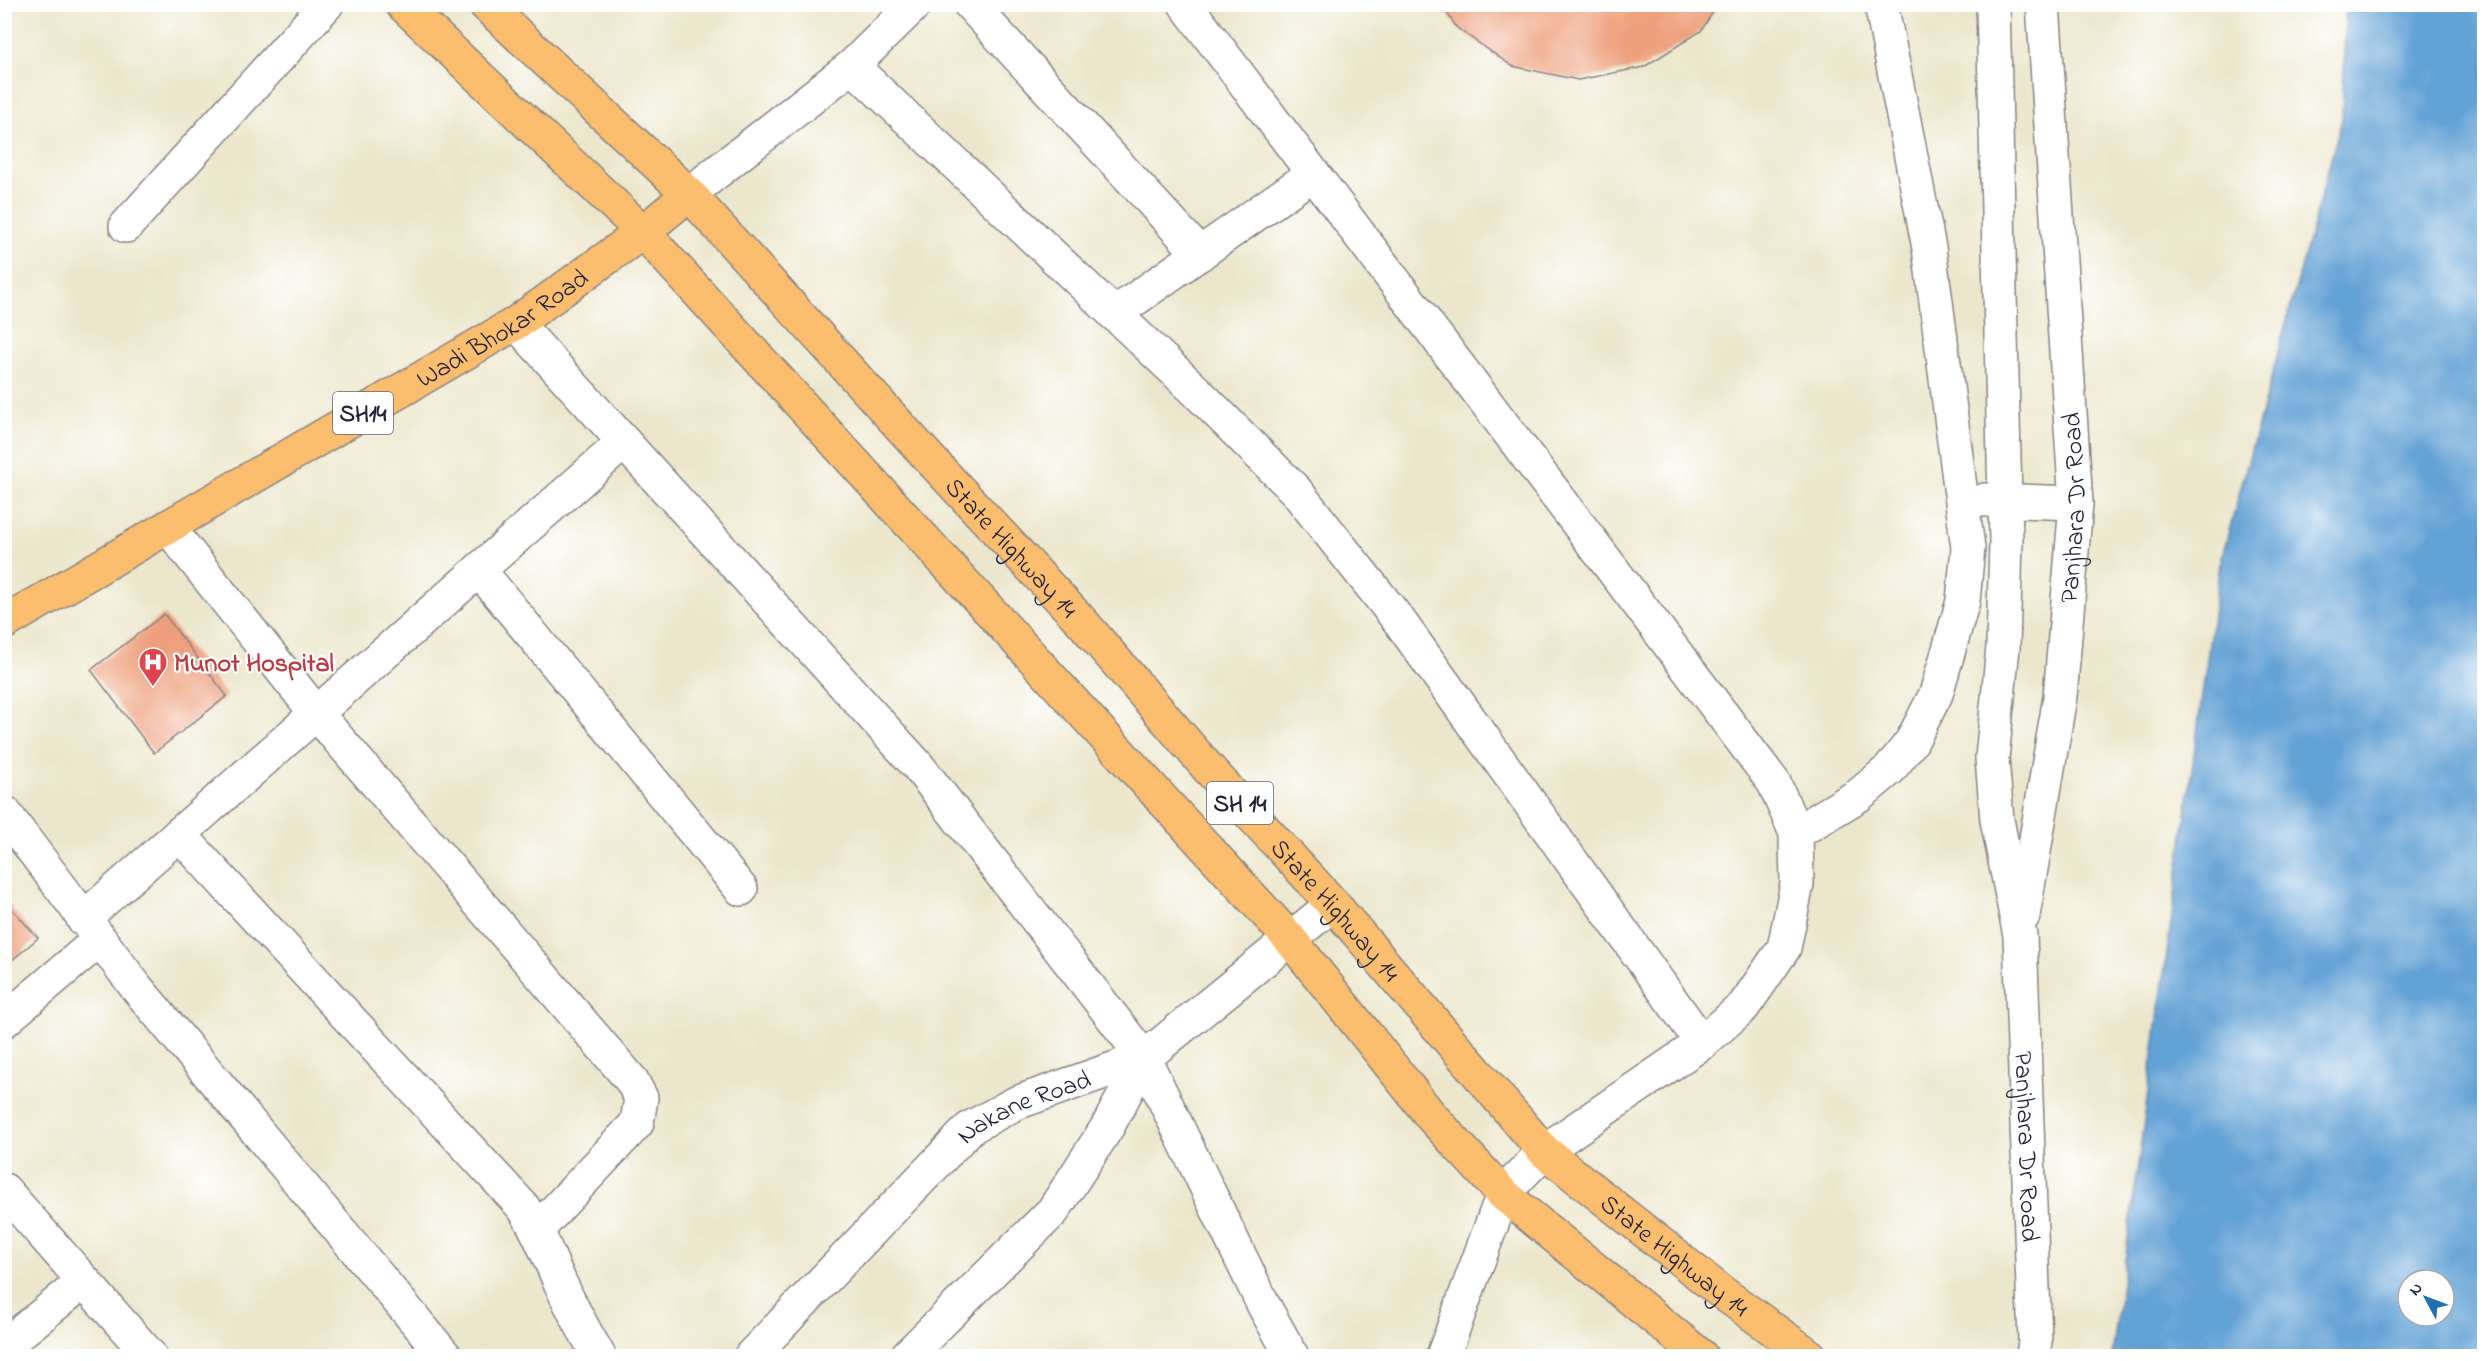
<svg xmlns="http://www.w3.org/2000/svg" width="2489" height="1361" font-family="'Indie Flower',sans-serif">
<style>
.water{fill:#63a2d5;stroke:#426288;stroke-width:1.5;fill-rule:evenodd}
.building{fill:#ee9f7c}
.lines{fill:none;stroke-linecap:round;stroke-linejoin:round}
.minor-casing{stroke:#878484;stroke-width:36}
.major-casing{stroke:#878484;stroke-width:36}
.minor{stroke:#fff;stroke-width:33}
.major{stroke:#fbbd6e;stroke-width:33}
.labels{text-anchor:middle;stroke-width:4.5;stroke-linejoin:round;paint-order:stroke}
.shield{fill:#fff;stroke:#646476;stroke-width:1.5}
.shield-label{font-size:24px;font-weight:bold;fill:#22223b}
.street-label{font-size:26px;fill:#22223b;stroke:#fff}
.health-label{font-size:26px;font-weight:bold;fill:#be3a42;stroke:#fff;text-anchor:start}
</style>
<rect width="100%" height="100%" fill="#fff"/>
<filter id="ink" filterUnits="userSpaceOnUse"><feTurbulence type="fractalNoise" baseFrequency=".0167" numOctaves="2"/><feDisplacementMap in="SourceGraphic" scale="12" xChannelSelector="R" yChannelSelector="G"/><feConvolveMatrix kernelMatrix="1 2 1 2 8 2 1 2 1" color-interpolation-filters="sRGB"/></filter>
<filter id="wash" filterUnits="userSpaceOnUse"><feTurbulence type="fractalNoise" baseFrequency=".008" numOctaves="4" result="noise"/><feDisplacementMap in="SourceGraphic" scale="24" xChannelSelector="R" yChannelSelector="G"/><feGaussianBlur stdDeviation="1.35" result="paint"/><feColorMatrix in="noise" values="0 0 0 0 0 0 0 0 0 0 0 0 0 0 0 0 0 1.4 0 .05"/><feComposite in="paint" operator="in"/></filter>
<g filter="url(#wash)">
<rect width="100%" height="100%" fill="#ece7cc"/>
<path class="water" d="M2346 5H2484V1356H2112L2220 564 2342 119ZM2408 1280H2444V1316H2408Z"/>
<g id="blocks">
<path class="building" d="M1441 4H1718L1701 31 1644 67 1578 80 1512 66 1457 28Z
M164 614 227 696 154 753 91 670Z
M4 900 38 938 4 967Z"/>
</g>
</g>
<g filter="url(#ink)">
<use href="#blocks" fill-opacity="0" stroke="#878484" stroke-width="1.5"/>
<g class="lines">
<g class="minor-casing">
<g id="minor">
<path d="M970 4 1200 254"/>
<path d="M1185 4 1774 783 1796 833 1797 884 1784 948 1744 1006 1702 1043 1544 1151 1503 1194 1443 1356"/>
<path id="s1" d="M1993 4 2006 541 2003 647 1992 758 1997 820 2020 936 2035 1341 2033 1356"/>
<path d="M852 66 1196 391 1296 491 1400 622 1702 1043"/>
<path d="M689 194 852 66 915 4"/>
<path d="M126 226 327 4"/>
<path d="M1114 314 1313 174"/>
<path d="M516 323 918 766 1144 1058 1264 1306 1292 1356"/>
<path d="M1985 500 2076 503"/>
<path d="M168 527 316 713 632 1081 641 1098 637 1123 538 1229"/>
<path d="M479 570 741 889"/>
<path d="M4 812 136 987 445 1356"/>
<path d="M1796 833 1859 795 1890 769 1912 741 1936 694 1963 601 1968 548 1929 248 1881 4"/>
<path d="M179 834 523 1207C538 1229 547 1253 558 1278 570 1305 584 1331 599 1356"/>
<path id="s2" d="M2023 916 2060 697 2076 503 2043 4"/>
<path d="M83 919 624 442"/>
<path d="M4 1021 99 940"/>
<path d="M4 1190 150 1356"/>
<path d="M4 1346 84 1281"/>
<path id="s3" d="M751 1356 970 1128 1016 1103 1144 1058 1333 904"/>
<path d="M907 1356 1053 1211 1108 1126 1144 1058"/>
</g>
</g>
<g class="major-casing">
<g id="major">
<path d="M402 4 643 232 1290 939 1431 1116 1503 1194 1701 1356"/>
<path d="M485 4 689 194"/>
<path id="s4" d="M4 623 516 323 643 232 689 194 929 458 1083 623 1208 768 1333 904 1544 1151 1720 1291 1810 1356"/>
</g>
</g>
<use href="#minor" class="minor"/>
<use href="#major" class="major"/>
</g>
</g>
<defs>
<g id="hospital-pin" transform="scale(1.5)"><path d="M0 17L-7.5 6A9.5 9.5 0 1 1 7.5 6Z" fill="#e0444e" stroke="#fff"/><path d="M-5-5h3v3.5h4V-5h3V5h-3V1.5h-4V5h-3Z" fill="#fff"/></g>
</defs>
<g fill-rule="evenodd">
<use href="#hospital-pin" x="153" y="662"/>
</g>
<g class="labels">
<g class="shield">
<rect x="333" y="392" width="60" height="42" rx="4.5"/>
<rect x="1207" y="782" width="66" height="42" rx="4.5"/>
</g>
<g class="shield-label">
<text x="363" y="421">SH14</text>
<text x="1240" y="811">SH 14</text>
</g>
<g class="street-label">
<text dy="9" stroke="none"><textPath href="#s4" startOffset="579">Wadi Bhokar Road</textPath></text>
<text dy="9" stroke="none"><textPath href="#s2" startOffset="412">Panjhara Dr Road</textPath></text>
<text dy="9" stroke="none"><textPath href="#s4" startOffset="1288">State Highway 14</textPath></text>
<text dy="9" stroke="none"><textPath href="#s4" startOffset="1774">State Highway 14</textPath></text>
<text dy="9" stroke="none"><textPath href="#s3" startOffset="374">Nakane Road</textPath></text>
<text dy="9" stroke="none"><textPath href="#s1" startOffset="1146">Panjhara Dr Road</textPath></text>
<text dy="9" stroke="none"><textPath href="#s4" startOffset="2260">State Highway 14</textPath></text>
</g>
<g class="health-label">
<text x="174" y="671">Munot Hospital</text>
</g>
</g>
<rect width="2489" height="1361" fill="none" stroke="#fff" stroke-width="24"/>
<g transform="translate(2426 1298) rotate(311)"><circle r="28" fill="#ffffff" stroke="#a7a7b1" stroke-width="1.5"/>
<path d="M0-4.5L10 22L0 15L-10 22Z" fill="#1f6fb2"/>
<text y="-9" font-size="16" font-weight="bold" text-anchor="middle" fill="#22223b">N</text>
</g>
</svg>
